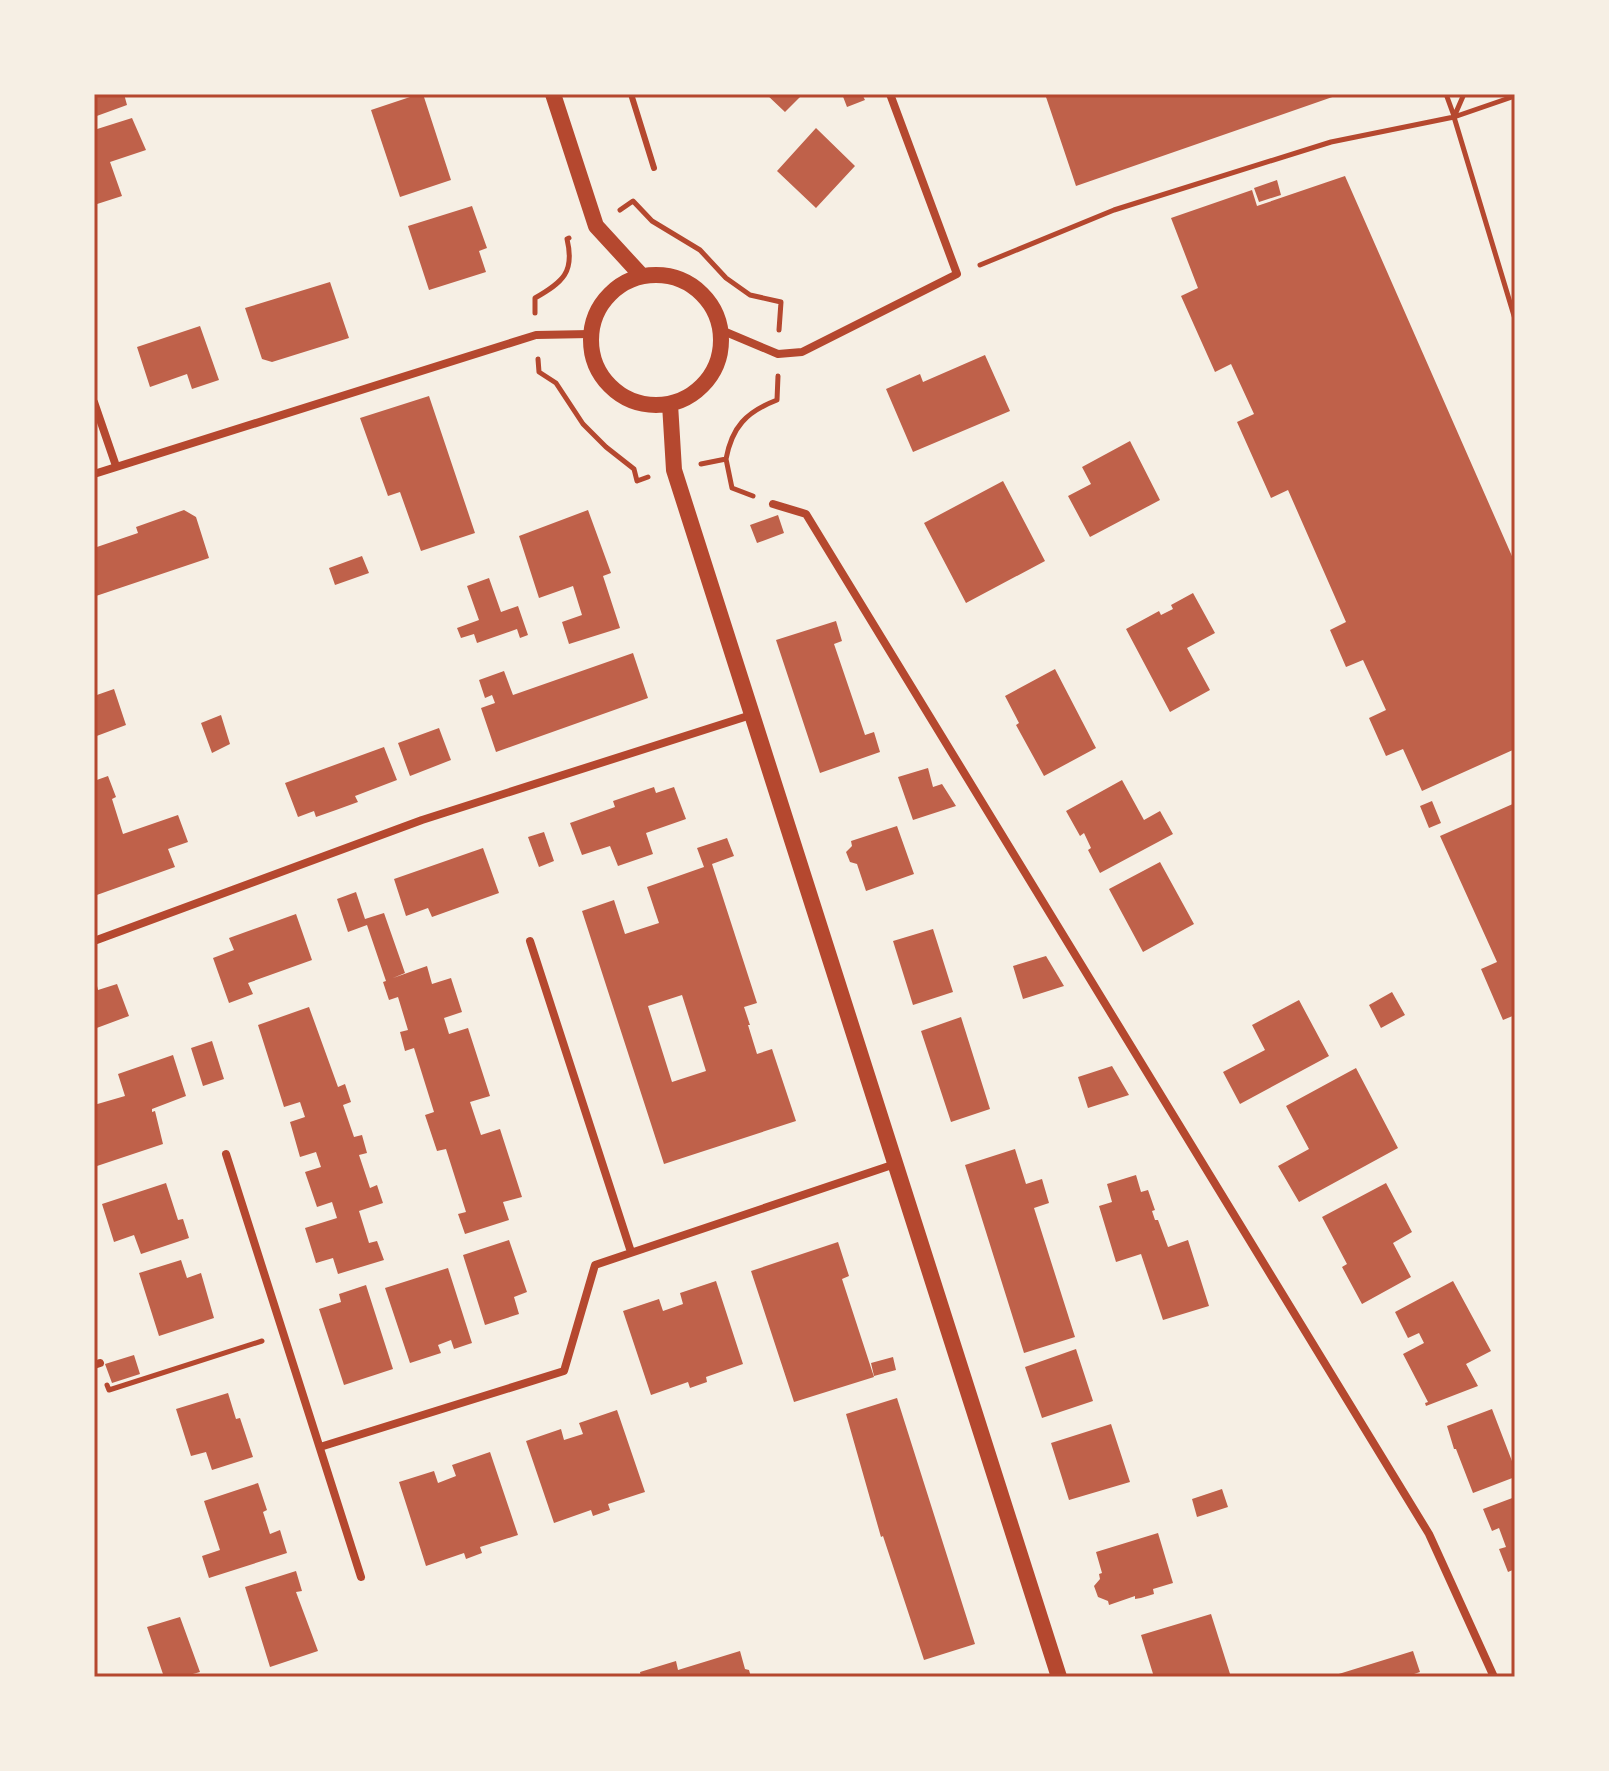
<svg xmlns="http://www.w3.org/2000/svg" width="1609" height="1771" font-family="Lora,serif">
<style>
.building{fill:#bf614a;fill-rule:evenodd}
.lines{fill:none;stroke-linecap:round;stroke-linejoin:round}
.path{stroke:#b5482f;stroke-width:5}
.service{stroke:#b5482f;stroke-width:6}
.minor{stroke:#b5482f;stroke-width:8}
.secondary{stroke:#b5482f;stroke-width:16}
.neatline{fill:none;stroke:#b5482f;stroke-width:3}
</style>
<rect width="100%" height="100%" fill="#f6efe4"/>
<path class="building" d="M94 94H124L127 105 94 117Z
M419 94H423L451 180 400 197 371 110Z
M766 94H803L785 112Z
M842 94H862L865 100 847 107Z
M1045 94H1341L1076 186Z
M132 118 146 150 110 162 122 196 94 205V130Z
M816 128 855 166 816 208 777 171Z
M1345 176 1515 563V749L1422 791 1403 749 1386 756 1369 718 1386 710 1363 660 1346 667 1330 630 1346 622 1288 490 1271 498 1237 422 1254 414 1231 364 1215 372 1181 296 1198 288 1171 218 1252 190 1257 206Z
M1277 180 1281 195 1259 202 1254 188Z
M472 206 487 248 479 251 486 272 429 290 408 226Z
M330 282 349 338 272 362 262 359 245 308Z
M200 326 219 380 192 389 187 374 150 387 137 347Z
M985 355 1010 411 913 452 886 389 920 374 923 382Z
M429 396 475 533 421 551 400 492 388 496 360 418Z
M1130 441 1160 500 1090 537 1068 496 1091 484 1082 467Z
M1003 481 1045 561 966 603 924 523Z
M184 510 196 517 209 558 96 596 94 548 138 533 136 527Z
M588 510 611 573 603 576 620 628 569 644 562 622 582 615 573 586 539 598 519 536Z
M778 515 784 533 757 543 750 525Z
M362 556 369 573 335 585 329 568Z
M489 578 501 612 518 606 528 635 520 638 517 629 477 643 474 634 461 638 457 628 479 620 467 586Z
M1193 593 1215 633 1187 648 1210 690 1170 712 1126 629 1159 611 1161 615 1173 609 1171 605Z
M836 621 842 641 834 644 865 735 874 732 880 752 820 773 776 640Z
M633 653 648 698 496 752 481 708 495 703 492 695 485 698 479 680 504 671 513 695Z
M1055 669 1096 748 1044 776 1016 725 1019 723 1005 696Z
M114 689 126 725 94 737V696Z
M221 715 230 744 212 753 201 723Z
M439 728 451 760 410 776 398 743Z
M384 747 397 780 355 796 358 802 336 810 316 817 314 811 298 817 285 783Z
M928 768 933 787 942 784 956 806 913 820 898 777Z
M108 776 116 797 112 799 123 834 178 815 188 842 168 849 175 867 94 896V781Z
M1122 780 1144 820 1160 811 1173 834 1100 873 1088 850 1091 848 1084 833 1080 836 1066 811Z
M654 787 656 793 674 787 686 819 646 833 653 854 618 866 610 846 582 855 570 823 615 807 613 801Z
M1432 801 1441 823 1429 828 1420 806Z
M1515 803V1015L1503 1020 1481 969 1497 962 1440 836Z
M897 826 914 874 866 891 857 864 850 862 846 852 852 846 851 841Z
M544 832 554 861 539 867 528 837Z
M727 838 734 856 712 864 757 1003 744 1007 750 1025H748L757 1054 772 1049 796 1121 664 1164 582 911 614 900 625 934 659 923 647 887 704 867 697 848ZM682 995 706 1071 672 1082 648 1006Z
M483 848 499 893 432 917 428 908 406 916 394 879Z
M1160 862 1194 924 1143 952 1109 889Z
M356 892 365 919 384 913 405 973 393 978 427 966 432 984 451 978 462 1012 444 1018 449 1034 468 1028 490 1096 470 1102 481 1135 500 1129 522 1197 503 1202 509 1220 465 1234 458 1214 466 1212 446 1149 437 1151 425 1115 434 1112 414 1048 405 1051 400 1032 408 1030 398 997 389 1000 383 982 386 981 367 925 348 932 337 899Z
M296 914 312 960 248 983 253 994 229 1003 213 958 234 950 229 938Z
M933 929 953 992 913 1005 893 941Z
M1046 956 1064 986 1023 999 1013 966Z
M117 984 129 1016 94 1029V987L97 986 98 990Z
M1392 992 1405 1015 1381 1028 1369 1005Z
M1299 1000 1329 1056 1240 1104 1223 1072 1265 1050 1252 1025Z
M309 1007 338 1087 345 1084 351 1102 343 1105 354 1137 362 1135 367 1153 359 1155 370 1188 377 1185 383 1203 359 1211 369 1243 377 1241 384 1260 338 1274 333 1258 316 1263 305 1228 337 1218 332 1202 317 1207 305 1172 321 1167 316 1152 300 1157 290 1122 305 1117 300 1102 284 1107 258 1025Z
M961 1017 990 1109 951 1122 921 1031Z
M212 1041 224 1079 203 1086 191 1048Z
M173 1055 186 1096 152 1109V1112L155 1111 163 1144 94 1167V1105L125 1096 118 1074Z
M1112 1066 1129 1095 1088 1108 1078 1077Z
M1356 1068 1398 1148 1299 1202 1278 1166 1309 1149 1286 1106Z
M1015 1149 1026 1184 1042 1179 1049 1203 1034 1208 1075 1337 1024 1353 965 1165Z
M1136 1175 1141 1192 1148 1190 1155 1210 1152 1211 1155 1220H1158L1168 1247 1188 1240 1209 1306 1163 1320 1141 1254 1116 1262 1099 1206 1112 1202 1107 1184Z
M166 1183 178 1220 183 1219 189 1238 141 1254 134 1235 114 1242 102 1204Z
M1386 1183 1412 1232 1393 1243 1411 1277 1362 1304 1342 1267 1347 1264 1322 1217Z
M509 1240 527 1292 514 1297 519 1314 485 1325 463 1255Z
M838 1242 849 1276 842 1279 874 1377 794 1402 751 1271Z
M181 1260 187 1278 201 1273 214 1318 159 1336 139 1273Z
M448 1268 472 1343 454 1349 451 1340 438 1345 441 1353 410 1363 385 1288Z
M716 1281 743 1364 706 1377 707 1382 690 1388 688 1382 651 1395 623 1311 659 1299 663 1311 683 1304 680 1293Z
M1453 1281 1491 1351 1466 1364 1478 1386 1426 1406 1425 1403 1428 1402 1403 1354 1424 1343 1419 1333 1408 1338 1395 1312Z
M366 1285 393 1369 344 1385 319 1309 341 1302 339 1294Z
M1076 1349 1093 1401 1042 1418 1025 1367Z
M134 1355 140 1374 112 1383 105 1364Z
M893 1357 896 1370 874 1376 871 1363Z
M228 1393 236 1419 240 1418 253 1457 212 1470 206 1452 191 1456 176 1409Z
M897 1398 975 1644 924 1660 883 1536 881 1537 846 1414Z
M1492 1409 1515 1469V1477L1473 1493 1456 1449H1454L1447 1426Z
M617 1410 645 1492 608 1504 610 1510 593 1516 591 1510 554 1523 526 1441 561 1429 564 1440 583 1434 579 1423Z
M1111 1424 1130 1482 1069 1500 1051 1443Z
M490 1452 518 1535 480 1547 482 1553 466 1559 464 1553 426 1566 399 1482 434 1471 438 1483 456 1476 452 1465Z
M258 1483 267 1510 263 1512 270 1534 280 1530 287 1553 209 1578 202 1556 220 1550 204 1501Z
M1222 1489 1228 1507 1197 1517 1192 1499Z
M1515 1497V1569L1508 1572 1499 1549 1506 1547 1499 1528 1492 1531 1483 1509Z
M1158 1533 1173 1583 1153 1589 1154 1594 1141 1598 1135 1599V1596L1109 1605 1108 1601 1098 1597 1094 1586 1100 1579 1099 1574 1102 1573 1096 1552Z
M296 1571 302 1591 296 1592 318 1651 270 1667 245 1587Z
M1211 1614 1231 1677H1154L1141 1635Z
M180 1617 200 1672 182 1677H164L147 1627Z
M740 1651 745 1669 749 1670 751 1677H641L640 1672 676 1661 678 1670Z
M1413 1651 1420 1672 1405 1677H1329Z"/>
<g class="lines">
<path class="path" d="M1446 94 1454 116
M1464 94 1454 117 1515 319
M620 210 633 201 652 221 700 250 726 278 750 295 781 302 779 330
M980 265 1114 210 1331 142 1454 117 1515 96
M535 313V298C563 282 575 272 567 239L569 238
M538 359 539 372 556 383 583 424 606 447 634 469 637 481 648 477
M726 459C732 427 746 412 777 400L778 376
M701 464 726 459 732 488 753 496
M107 1385 109 1390 262 1341"/>
<path class="service" d="M631 94 654 168"/>
<path class="minor" d="M721 330 778 354 802 352 957 274 890 94
M94 402 116 466
M94 474 536 335 590 334
M773 504 806 514 1429 1534 1494 1677
M94 941 422 820 751 715
M530 941 631 1252
M226 1154 361 1577
M94 1365 100 1363
M320 1447 564 1371 595 1265 895 1164"/>
<path class="secondary" d="M553 94 596 226 641 275
M591 340a65 65 0 1 1 130 0a65 65 0 1 1-130 0Z
M670 404 674 470 1059 1677"/>
</g>
<rect width="1609" height="1771" fill="none" stroke="#f6efe4" stroke-width="192"/>
<rect x="96" y="96" width="1417" height="1579" class="neatline"/>
</svg>
